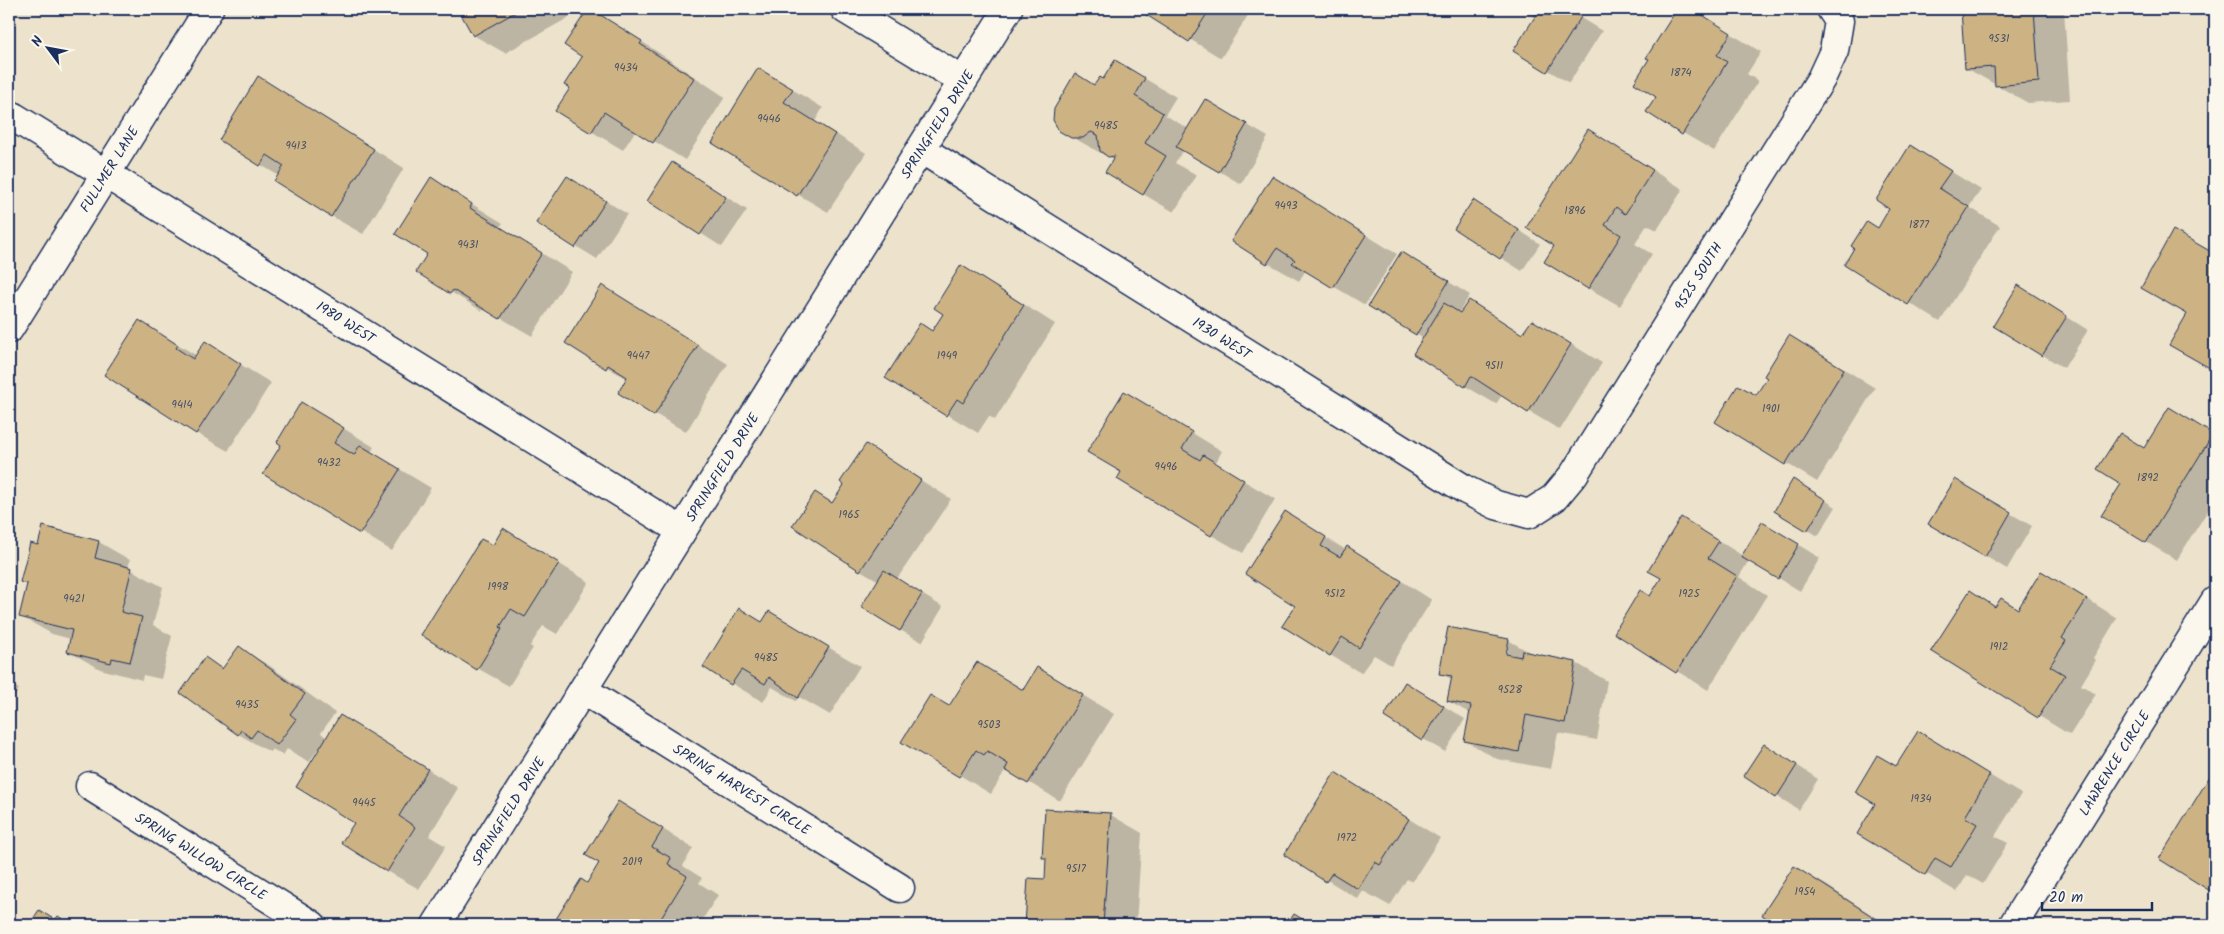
<svg xmlns="http://www.w3.org/2000/svg" width="2224" height="934" font-family="Kalam,sans-serif">
<style>
.shadow{fill:#0003;fill-rule:evenodd}
.building{fill:#cdb383;stroke:#1b2f5e}
.lines{fill:none;stroke-linecap:round;stroke-linejoin:round}
.street-casing{stroke:#1b2f5e;stroke-width:31}
.secondary-casing{stroke:#1b2f5e;stroke-width:31}
.street{stroke:#fbf7ec;stroke-width:28}
.secondary{stroke:#fbf7ec;stroke-width:28}
.labels{text-anchor:middle;stroke-width:5;stroke-linejoin:round;paint-order:stroke}
.number-label{font-size:11px;fill:#485067}
.street-label{font-size:14px;fill:#1b2f5e;stroke:#fbf7ec}
</style>
<rect width="100%" height="100%" fill="#ede3cc"/>
<filter id="ink" filterUnits="userSpaceOnUse"><feTurbulence type="fractalNoise" baseFrequency=".02" numOctaves="2"/><feDisplacementMap in="SourceGraphic" scale="10" xChannelSelector="R" yChannelSelector="G"/><feConvolveMatrix kernelMatrix="1 2 1 2 8 2 1 2 1" color-interpolation-filters="sRGB"/></filter>
<g filter="url(#ink)">
<path class="shadow" d="M459 9H565L570 17 505 53 473 35Z
M589 9 620 27 725 97 685 160 636 130 623 150 557 111 571 88 584 56 566 45Z
M1140 9H1252L1221 58Z
M1519 9H1566L1602 31 1569 83 1548 70 1535 18Z
M1678 9H1691L1761 52 1747 74 1758 81 1714 151 1683 133 1658 97 1650 59 1648 57Z
M1962 9H2064L2070 100 2028 103 1966 68Z
M1115 61 1176 97 1165 115 1189 129 1227 113 1268 137 1241 184 1183 150 1175 163 1197 175 1174 212 1143 194 1115 159 1104 155 1060 130 1095 87 1104 80Z
M759 69 823 108 815 121 866 153 828 212 797 194Z
M259 78 404 168 363 234 331 216 279 176 261 165Z
M1588 131 1683 189 1657 230 1647 225 1635 244 1652 254 1620 306 1588 288 1556 245Z
M1911 147 1981 190 1969 207 2000 226 1940 322 1846 264 1878 229 1891 209Z
M673 163 747 210 722 247 649 200Z
M568 177 627 214 597 259 538 223Z
M1272 177 1397 254 1365 305 1306 270 1299 281 1268 263Z
M431 179 503 223 500 227 572 272 532 336 484 308 482 311 418 272 429 254Z
M1495 214 1540 244 1522 271 1455 229Z
M2174 232 2215 255V370L2171 344 2188 314Z
M1423 266 1470 295 1458 314 1500 320 1523 335 1563 339 1602 363 1560 430 1502 395 1496 404 1465 386 1424 339 1370 306Z
M993 285 1055 324 995 420 989 416 978 433 887 378 933 332Z
M2040 300 2088 330 2064 368 1995 326Z
M633 305 728 364 686 432 655 414 627 379 607 367Z
M140 321 197 356 205 343 271 383 228 451 196 433Z
M1820 354 1875 388 1817 482 1717 421Z
M1156 411 1222 451 1215 464 1275 499 1243 553 1211 535Z
M333 422 374 447 371 452 431 488 392 551 264 474Z
M2201 427 2215 436V499L2177 560 2146 542 2145 449Z
M866 446 951 499 897 579 943 607 922 642 900 630 879 581 860 570 816 493 833 503Z
M1955 481 2032 526 2007 569 1930 524Z
M1804 487 1836 507 1818 536 1776 510Z
M1286 513 1346 550 1347 548 1378 566 1432 600 1391 665 1374 655 1361 673 1330 655 1297 605Z
M44 528 99 542 130 560 128 568 163 587 153 625 172 636 161 679 143 675 142 680 100 669 68 651 71 639 52 634 20 616 28 585 21 581 39 547Z
M504 530 589 582 557 634 543 626 530 646 533 648 509 686 477 668 493 547Z
M1784 536 1820 558 1800 591 1749 560 1739 577 1767 595 1708 690 1615 633 1713 537 1743 556Z
M2073 590 2117 618 2093 658 2096 660 2081 685 2096 694 2070 735 1933 651 1970 592 1996 607 2019 610Z
M763 623 801 631 860 666 830 715 799 697 796 701 772 687 763 702 704 667Z
M1508 640 1533 654 1576 663 1607 681 1597 740 1558 733 1551 769 1497 759 1466 741 1471 714 1448 701 1452 680 1441 673ZM1505 650H1508L1506 660Z
M239 648 270 666 335 713 321 733 327 738 372 735 458 788 429 836 446 846 419 889 387 871 356 822 320 750 318 749 309 762 287 749 283 755 272 749 270 752 238 734 206 659 223 669Z
M9 683 19 689 9 706Z
M1406 683 1465 719 1445 752 1385 716Z
M1069 687 1114 714 1060 801 1006 769 991 794 903 741 1024 691Z
M1949 751 2021 794 1995 836 2008 843 1983 884 1967 875 1957 892 1859 833 1897 768Z
M1786 758 1818 779 1799 810 1745 776Z
M2215 770V893L2161 859Z
M1336 774 1440 838 1412 882 1407 879 1390 906 1363 891 1358 899 1285 854Z
M1047 810 1111 815 1142 833 1136 925H1026L1029 879 1046 880 1047 860 1043 857Z
M650 821 693 848 683 866 702 878 699 883 718 895 699 925H568L558 919Z
M1794 867 1826 885 1887 925H1780L1764 915Z"/>
<path class="building" d="M458 9H521L473 36Z
M588 9H591L642 41 640 44 694 78 653 143 604 112 591 133 555 111 570 88 564 85 582 57 564 45Z
M1137 9H1210L1189 42Z
M1540 9H1567L1581 17 1547 72 1513 51Z
M1677 9H1693L1731 33 1717 55 1727 62 1682 135 1646 112 1656 97 1634 83 1649 59 1646 58Z
M1961 9H2034L2039 82 1995 86 1994 67 1965 69Z
M1115 60 1145 78 1135 96 1163 113 1145 143 1166 156 1143 195 1105 172 1115 156 1108 157 1100 151 1098 135 1091 132 1083 138H1071L1059 131 1053 120 1054 109 1075 73 1094 85 1100 77 1103 79Z
M758 68 793 89 784 102 835 134 797 196 712 143Z
M258 76 374 149 331 217 274 181 284 166 267 155 260 166 219 140Z
M1205 99 1247 124 1219 172 1176 147Z
M1588 129 1653 170 1625 214 1616 207 1605 225 1621 235 1588 289 1544 262 1554 246 1526 228Z
M1910 145 1951 171 1939 188 1969 207 1908 305 1844 265 1854 248 1851 246 1867 221 1878 228 1889 209 1876 200Z
M672 162 726 197 700 235 647 201Z
M567 176 606 201 575 248 536 223Z
M1272 176 1366 235 1333 288 1292 263 1295 260 1277 248 1267 264 1231 241Z
M431 177 472 204 470 208 542 253 500 319 453 290 450 294 416 272 427 254 395 234Z
M1473 200 1519 230 1500 259 1454 229Z
M2173 230 2215 254V371L2169 345 2187 314 2141 288Z
M1401 252 1449 281 1416 335 1368 306Z
M961 265 1024 305 963 403 957 399 946 416 885 378 920 323 932 331 943 314 934 308Z
M602 285 698 345 654 416 618 393 627 377 608 365 606 369 565 343Z
M2018 285 2067 316 2042 356 1993 326Z
M1469 300 1522 334 1532 320 1571 344 1528 413 1471 376 1465 387 1413 354 1444 303 1460 313Z
M139 320 178 345 176 348 193 359 205 341 241 364 196 434 104 375Z
M1789 335 1844 369 1785 465 1715 422 1738 385 1756 395 1767 378 1764 376Z
M1124 391 1192 432 1182 449 1200 460 1203 455 1244 480 1211 536 1117 479 1121 472 1087 452Z
M301 402 344 428 334 443 354 455 360 445 400 469 360 534 263 474 281 445 277 442Z
M2169 407 2213 434 2146 543 2101 516 2121 484 2097 469 2120 433 2144 448Z
M866 444 921 480 860 571 792 526 815 492 832 503 844 485 840 482Z
M1793 479 1826 500 1807 531 1774 511Z
M1955 479 2011 512 1985 557 1928 524Z
M1285 511 1326 537 1321 546 1340 557 1347 546 1402 581 1359 648 1342 637 1330 656 1282 626 1295 606 1245 574Z
M1681 517 1719 541 1708 558 1737 576 1676 673 1614 633 1640 590 1650 596 1661 578 1648 571Z
M1762 522 1799 544 1778 579 1741 557Z
M43 526 99 541 95 558 132 568 121 612 142 617 130 662 112 658 111 663 67 652 72 630 19 617 27 584 20 582 30 543 38 545Z
M503 528 559 563 525 617 511 609 500 627 502 629 477 670 421 635 481 539 493 545Z
M884 570 922 594 900 631 861 607Z
M2041 571 2087 599 2062 638 2066 641 2050 666 2065 675 2038 718 1931 651 1970 590 1995 607 2001 598 2018 609Z
M739 608 762 622 769 611 829 647 798 698 769 677 765 684 741 670 731 685 703 667Z
M1448 627 1509 639 1506 654 1521 657 1522 651 1576 662 1565 723 1526 715 1519 752 1464 741 1471 706 1447 701 1452 676 1439 674Z
M239 646 305 694 290 714 296 719 277 745 257 730 251 738 241 730 238 735 180 693 205 657 222 669Z
M977 662 1023 690 1037 667 1083 695 1028 784 1005 770 1008 764 987 751 984 755 976 750 959 777 901 742 930 695 949 706Z
M1405 682 1444 706 1422 741 1384 717Z
M340 715 428 769 399 816 415 827 387 872 341 843 354 823 296 787Z
M1918 731 1990 775 1965 817 1977 824 1951 867 1935 858 1925 875 1857 834 1875 804 1855 792 1877 755 1896 766Z
M1764 744 1797 765 1776 798 1743 776Z
M2215 768V894L2159 859Z
M1335 772 1409 819 1380 865 1375 862 1358 889 1332 873 1326 882 1284 855Z
M618 801 663 829 652 847 671 858 668 864 687 876 657 925H644L635 920 631 925H566L556 919 581 879 587 883 599 863 585 855Z
M1045 809 1111 813 1103 925H1025L1028 878 1045 879 1046 858H1042Z
M1794 866 1886 925H1777L1762 915Z
M39 910 55 920 58 916 72 925H29Z
M1294 914 1312 925H1287Z"/>
<g class="lines">
<g class="street-casing">
<path id="street" d="M845 9 963 81
M9 114 682 531
M921 149 1466 490 1496 505 1529 514 1554 498 1574 474 1821 79 1834 51 1839 21 1831 9
M583 690 900 888
M90 786 312 925
M436 925 1008 9
M2013 925 2215 601"/>
</g>
<g class="secondary-casing">
<path id="secondary" d="M9 329 209 9"/>
</g>
<use href="#street" class="street"/>
<use href="#secondary" class="secondary"/>
</g>
</g>
<g class="labels">
<g class="number-label">
<text x="1999" y="42">9531</text>
<text x="626" y="71">9434</text>
<text x="1681" y="76">1874</text>
<text x="769" y="122">9446</text>
<text x="1106" y="129">9485</text>
<text x="296" y="149">9413</text>
<text x="1286" y="209">9493</text>
<text x="1575" y="214">1896</text>
<text x="1919" y="228">1877</text>
<text x="468" y="248">9431</text>
<text x="638" y="359">9447</text>
<text x="947" y="359">1949</text>
<text x="1494" y="369">9511</text>
<text x="182" y="408">9414</text>
<text x="1771" y="412">1901</text>
<text x="329" y="466">9432</text>
<text x="1166" y="470">9496</text>
<text x="2148" y="481">1892</text>
<text x="849" y="518">1965</text>
<text x="498" y="590">1998</text>
<text x="1335" y="597">9512</text>
<text x="1689" y="597">1925</text>
<text x="74" y="602">9421</text>
<text x="1999" y="650">1912</text>
<text x="766" y="661">9485</text>
<text x="1510" y="693">9528</text>
<text x="247" y="708">9435</text>
<text x="989" y="728">9503</text>
<text x="1921" y="802">1934</text>
<text x="364" y="806">9445</text>
<text x="1347" y="841">1972</text>
<text x="632" y="865">2019</text>
<text x="1076" y="872">9517</text>
<text x="1805" y="895">1954</text>
</g>
<g class="street-label">
<text transform="translate(937 124) rotate(-58)" y="5">SPRINGFIELD DRIVE</text>
<text transform="translate(109 169) rotate(-58)" y="5">FULLMER LANE</text>
<text transform="translate(1698 276) rotate(-58)" y="5">9525 SOUTH</text>
<text transform="translate(346 322) rotate(32)" y="5">1980 WEST</text>
<text transform="translate(1222 338) rotate(32)" y="5">1930 WEST</text>
<text transform="translate(722 467) rotate(-58)" y="5">SPRINGFIELD DRIVE</text>
<text transform="translate(2114 763) rotate(-58)" y="5">LAWRENCE CIRCLE</text>
<text transform="translate(742 789) rotate(32)" y="5">SPRING HARVEST CIRCLE</text>
<text transform="translate(508 811) rotate(-58)" y="5">SPRINGFIELD DRIVE</text>
<text transform="translate(201 856) rotate(32)" y="5">SPRING WILLOW CIRCLE</text>
</g>
</g>
<rect width="2224" height="934" fill="none" stroke="#fbf7ec" stroke-width="30"/>
<rect x="15" y="15" width="2194" height="904" fill="none" stroke="#1b2f5e" stroke-width="2" filter="url(#ink)"/>
<g transform="translate(48 48) rotate(302)" stroke="#fbf7ec" stroke-width="4" paint-order="stroke">
<path d="M0-4L9 19L0 12L-9 19Z" fill="#1b2f5e"/>
<text y="-8" font-size="14" font-weight="bold" text-anchor="middle" fill="#1b2f5e">N</text>
</g>
<path d="M2042 902v8h110v-8" fill="none" stroke="#1b2f5e" stroke-width="2.5"/>
<text x="2049" y="902" font-size="15" fill="#1b2f5e" stroke="#fbf7ec" stroke-width="4" paint-order="stroke">20 m</text>
</svg>
